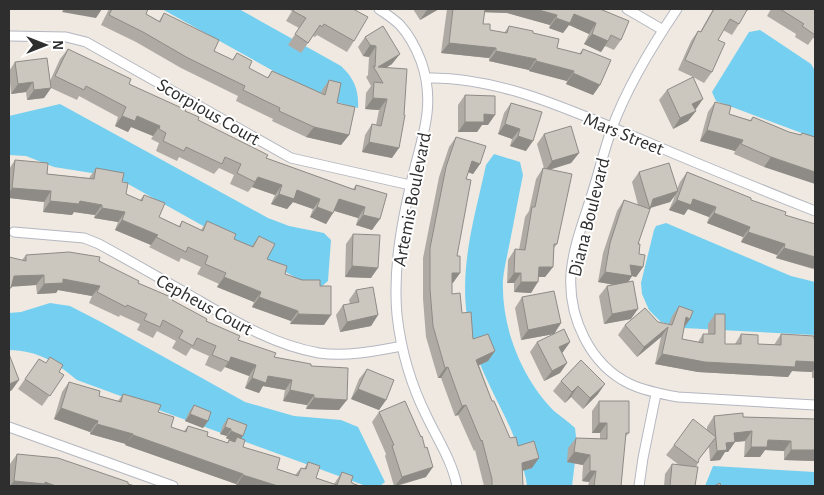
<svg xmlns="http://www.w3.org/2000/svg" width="824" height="495" font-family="'Alegreya Sans',sans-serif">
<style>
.water{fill:#75cff0}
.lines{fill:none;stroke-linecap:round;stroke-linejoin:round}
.minor-casing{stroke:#b4b7c1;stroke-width:11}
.minor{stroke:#fff;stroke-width:9}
.wall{fill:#afaba4}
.shaded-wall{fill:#8e8b86}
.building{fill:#cbc7bf;stroke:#8e8b86}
.labels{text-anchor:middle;stroke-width:4;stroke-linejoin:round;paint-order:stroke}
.street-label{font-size:19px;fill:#2e2e2e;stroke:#fff}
</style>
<rect width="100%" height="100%" fill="#efe9e1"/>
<path class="water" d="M162 9H239L341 66C354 78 359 90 358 108L322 98Z
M760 30 811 64 815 71V138L716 101 712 92 749 32Z
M60 104 268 218 289 226 324 233 331 240 328 281 322 286 300 280 121 180 98 174 54 167 26 156 9 155V116Z
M494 154 520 162 523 175C518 199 514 222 509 246 507 257 504 269 503 280 501 326 521 378 554 411 561 417 569 422 575 428L577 445 572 486H527L526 479C522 464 518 447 512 432 499 402 481 373 472 341 455 279 473 225 486 165Z
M666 223 791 276 815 282V335L684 328 661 322 649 310 642 294 641 283 654 230 656 226Z
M50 303 70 306 101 322 245 402 294 416 341 420 358 427 385 482 380 486H366L77 380C54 361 39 351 9 350V313L21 312Z
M713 466 815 472V486H705Z"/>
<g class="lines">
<g class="minor-casing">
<path id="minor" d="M379 9C386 14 394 19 400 25 410 36 416 48 421 61 437 106 421 139 411 183 401 226 393 271 397 315 401 351 411 385 427 417 438 440 452 461 457 486
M627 9 663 30
M677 9C654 43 626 90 612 128 604 150 599 172 592 194 584 220 573 247 571 274 568 317 590 365 630 384 645 391 661 394 678 397L815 405
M10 36 66 37 86 42 291 158 410 185
M427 78C499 76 574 112 640 139 698 164 757 188 815 211
M14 232 84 238 99 244C132 262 165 281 198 300 236 322 274 345 319 353 346 357 376 351 402 346
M9 427 173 486
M639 486 643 458 656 394"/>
</g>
<use href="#minor" class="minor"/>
</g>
<path class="wall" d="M109 9H148L146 14 159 21 164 13 214 51 232 60 237 53 249 68 267 78 272 71 321 93 322 90 329 80 349 135 341 145 306 137 272 121 273 119 236 101 238 96 181 68 136 42 101 25Z
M288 9H353L354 41 347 52 317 35 315 37 313 36 301 53 288 45 299 28 286 21 292 11Z
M413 9H439L420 20Z
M447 9H600L621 40 614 50 605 46 601 52 584 44 589 34 569 25 563 33 549 28 550 25 507 13 484 12 483 24 490 30 504 33 509 26 533 33 557 48 579 54 583 49 600 85 593 95 566 84 567 81 529 71V70L489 61V58L441 53Z
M713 9H752L746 11 739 24 732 35 723 30 718 40 712 72 704 83 693 77 696 109H695L696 111 688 121 673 129 659 100 667 90 693 77 678 70 691 41 698 31 700 32Z
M771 9H815V39L813 38 808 45 795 37 796 34 767 16Z
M383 26 392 64 387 67 392 158 362 152 365 135 372 124 376 125 379 110 365 109 366 93 371 86 366 77 368 75 369 57 363 56 358 47 365 37Z
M68 49 129 84 185 111 198 120 266 158 353 189 356 185 387 194 372 230 356 225 358 218 334 211 326 224 310 217 313 209 293 202 287 209 271 204 275 195 252 187 248 192 230 184 234 175 219 168 214 174 179 157 177 161 156 151 159 143 151 139 153 136 131 127 128 132 115 126 118 117 79 96 77 100 51 88 44 98 27 100 26 92 11 94 9 71 15 62 50 81 60 59Z
M465 95 488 125H482L477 132H458V105Z
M715 102 729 114 750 120 753 117 789 132 800 135 802 133 815 137 764 167 734 154 735 151 700 141 708 112Z
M511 103 526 151 510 146 512 139 498 134 504 113Z
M544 134 579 153 571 163 549 170 557 244 554 248 553 267 545 277H539L531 293 514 292V283H507L508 260 515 249 519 250 525 217 529 211 536 179 543 168H544L537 144Z
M456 137 480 164 473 174 468 172 466 179 457 256 460 273 452 283V294L462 313 473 339 495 351 488 361 479 365 492 401 510 438 518 446 532 468 522 471 523 486H484L475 450 474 451 458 415 455 416 441 378H438L426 337 423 299V258L439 177 449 147Z
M15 160 47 174 89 178 96 168 122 182 126 194 140 200 144 195 159 217 179 226 182 221 201 230 207 221 234 239 251 247 259 236 267 259 285 274 320 286 324 325 290 324 291 321 252 307 254 302 217 287 219 284 197 274 201 267 181 258 179 262 149 247 151 245 115 230 118 222 94 218 95 215 74 212 72 215 43 212 44 202 9 198V169Z
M639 172 677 189 680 182 687 172 785 215 813 269 776 258 777 255 741 242 743 237 707 223 709 217 688 209 684 215 669 210 675 196 670 202 650 208 638 244 639 254 643 267 636 277 632 276 628 282 631 319 604 324 599 296 607 286 613 284 598 282 603 253 617 211 624 200 638 205 632 182Z
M353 234 371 278 345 277 346 244Z
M26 255 99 261 138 283 172 300 238 340 274 357 311 366 339 410 306 409 307 405 283 401 285 390 263 386 259 393 245 388 249 376 225 367 221 372 205 365 209 356 191 348 186 356 172 348 176 341 157 331 153 338 137 330 140 324 120 315 119 317 89 303 92 296 58 290 56 293 37 294 36 285 12 286 22 260Z
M356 290 378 315 371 326 340 332 336 315 343 305 350 304 349 300Z
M522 297 561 323 554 334 521 340 515 308Z
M679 306 690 319 684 327 682 339 698 342 703 334H708V324L715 314 725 344H735L741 334 758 344 774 345 781 334 815 339V378H812V372L792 371 788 377 698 372 655 364 661 337 637 357 618 335 625 325 669 324 672 316Z
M537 342H570L562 353 567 363 560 373 544 381 530 352Z
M39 359 64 375 42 406 18 389Z
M581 360 598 394 583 409 571 397 565 403 553 391 561 381Z
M367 369 386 400 379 410 351 399 359 379Z
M69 382 99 396 118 401 123 394 158 412 171 427 184 431 188 426 207 436 227 443 229 440H230L226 438 227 436 220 434 223 425 228 418 242 439 243 447 277 469 295 475 301 468 304 469 308 462 316 478 334 484 342 472 354 484 360 486H236V484L125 445 126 444 90 434V432L54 419 62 392Z
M599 401 629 433 625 437 621 486H588L589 482 582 481 583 465 567 462 568 448 576 438 600 439V433H592V411Z
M194 405 208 421 203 428 185 421 189 412Z
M379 412 426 477 397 486H394L385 456 386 454 372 422Z
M714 416 815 419V461L784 460V451L765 450 760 457H744L745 441 735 442 728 452H725L720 460 710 461 709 447 698 460V463L696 467 695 486H664L665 474 672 464 679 465 666 455 674 445 707 430V427Z
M17 454 128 484 135 486H9L10 464Z"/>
<path class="shaded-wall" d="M64 9H102L96 18 62 12Z
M429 9H439L420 20 427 10Z
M480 9H535L557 15 550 25 507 13 478 12Z
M574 14 596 23 589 34 569 25 563 33 549 28 556 18Z
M592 34 608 41 601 52 584 44Z
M449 43 496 48 489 58 441 53Z
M370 45 376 46 369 57 363 56Z
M496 51 536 59 529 70 489 61Z
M400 54 392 64 377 73 378 67Z
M536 61 574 71 567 81 529 71Z
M573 73 600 85 593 95 566 84Z
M33 82 26 92 11 94 18 84Z
M51 88 44 98 27 100 34 90Z
M373 98 387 99 379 110 365 109Z
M703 99 696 109 685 114 692 104Z
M696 111 688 121 673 129 680 118Z
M484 114 495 115 488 125H482L477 132H458L465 122Z
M122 116H137L160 126 153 136 131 127 128 132 115 126Z
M505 124 520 129 512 139 498 134Z
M314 127 349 135 341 145 306 137Z
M707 130 743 140 735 151 700 141Z
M518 136 533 141 526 151 510 146Z
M369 142 399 148 392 158 362 152Z
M579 153 571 163 545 171 552 161Z
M771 157 815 172V184L764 167Z
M472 161 480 164 473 174 465 171Z
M258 177 282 185 275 195 252 187Z
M12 188 51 191 44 202 9 198V193Z
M297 190 320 199 313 209 293 202 287 209 271 204 279 194Z
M678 191 670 202 650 208 653 199Z
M339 199 365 207 358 218 332 210Z
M693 199 716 207 709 217 688 209 684 215 669 210 677 200Z
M50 201H80L102 205 95 215 74 212 72 215 43 212Z
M317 207 333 213 326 224 310 217Z
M102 208 125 212 118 222 94 218Z
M714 213 750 227 743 237 707 223Z
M363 215 380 219 372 230 356 225Z
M122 220 158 235 151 245 115 230Z
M748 232 785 244 777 255 741 242Z
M784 248 815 257V269L776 258Z
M630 265 643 267 636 277 632 276 625 287 598 282 605 272Z
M352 266 378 268 371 278 345 277Z
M539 267H553L545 277H532Z
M452 273H460L453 283H445Z
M514 273H521L514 283H507Z
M44 275 36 285 9 287 14 276Z
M224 277 261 292 254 302 217 287Z
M63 279 100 286 92 296 58 290 56 293 37 294 44 284Z
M521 282H538L531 293 514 292Z
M259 297 298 311 291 321 252 307Z
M638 309 631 319 604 324 612 314Z
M298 314 331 315 324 325 290 324Z
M378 315 371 326 340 332 347 322Z
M686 317 690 319 683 329Z
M561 323 554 334 521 340 528 330Z
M668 327 661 337 637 357 644 347Z
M570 342 563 352 552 358 559 347Z
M495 351 488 361 469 370 476 360Z
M662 354 815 362V368L812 372 792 371 788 377 698 372 655 364Z
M231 357 256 365 249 376 225 367Z
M567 363 560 373 544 381 552 371Z
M448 367 441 378H438L445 368Z
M268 376 292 380 285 390 263 386 259 393 245 388 252 378Z
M19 380 12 390 9 392V384Z
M605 384 598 394 583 409 590 398Z
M578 386 571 397 565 403 572 392Z
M358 389 386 400 379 410 351 399Z
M290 390 314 395 307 405 283 401Z
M314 398 347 400 339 410 306 409Z
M466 405 458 415 455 416 462 406Z
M61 408 98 421 90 432 54 419Z
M190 414 208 421 203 428 185 421Z
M599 423H607L600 433H592Z
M97 424 133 434 126 444 90 434Z
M225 427 231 429 227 436 220 434Z
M231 431 243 436 238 443 237 437 234 442 226 438Z
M752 431 745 441 735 442 728 452H725L720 460 710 461 717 451 734 433Z
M133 435 243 474 236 484 125 445Z
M768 440 791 441 784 451 765 450 760 457H744L751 447Z
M791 450H815V461L784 460Z
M574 452 590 455 583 465 567 462Z
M539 458 532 468 515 473 522 463Z
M433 467 426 477 395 486 402 477Z
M590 471H596L589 482 582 481Z
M243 475 279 486H236Z
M14 481 45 482 56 486H10Z"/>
<path class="building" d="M112 9H148L146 14 160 22 164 13 219 40 214 51 233 60 237 53 252 61 249 68 268 78 272 71 325 95 329 80 341 83 337 103 355 107 349 135 314 127 279 111 280 108 243 90 245 86 188 58 143 32 109 15Z
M294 9H353L368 17 354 41 324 24 322 27 320 25 308 43 295 34 306 18 293 11Z
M453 9H485L483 24H490V30L507 33 509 26 533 31V33L559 39 557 48 581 54 583 49 611 60 600 85 573 73 574 71 536 61V59L496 51V48L449 43Z
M535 9H600L629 21 621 40 611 35 608 41 592 34 596 23 574 14 570 23 556 18 557 15Z
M714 9H745L747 10 739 24 730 19 718 40 725 43 712 72 685 60 698 31 701 32Z
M780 9H815V35L802 26 804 24Z
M383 26 400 54 378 67 407 69 404 115H405L399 148 369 142 372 124 381 126 387 99 373 98 374 82 383 83 373 66 375 67 376 46 370 45 365 37Z
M68 49 131 79 129 84 186 110 185 111 199 117 198 120 268 155 266 158 355 190 356 185 387 194 380 219 363 215 365 207 339 199 333 213 317 207 320 199 297 190 294 199 279 194 282 185 258 177 255 182 237 173 241 164 225 157 222 164 186 147 184 151 163 141 166 133 159 129 160 126 137 116 135 121 122 116 126 107 86 86 84 90 55 76Z
M47 58 51 88 34 90 33 82 18 84 15 62Z
M693 77 703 99 692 104 696 111 680 118 667 90Z
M465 95 495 96V115L484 114V122H465Z
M715 102 731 106 729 114 751 121 753 117 789 132 801 135 802 133 815 137V172L771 157 741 144 743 140 707 130Z
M511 103 542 112 533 141 518 136 520 129 505 124Z
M571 126 579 153 552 161 544 134Z
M456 137 486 146 480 164 472 161 466 179 471 180 457 256H460V273H452V294L460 293 462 313 471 312 473 339 488 334 495 351 476 360 492 401H494L510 438 516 437 518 446 534 441 539 458 522 463 523 486H492V479L482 440 481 441 466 405 462 406 448 367 445 368 433 326 430 289V248L446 167Z
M15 160 48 163 47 174 94 179 96 168 124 173 122 182 128 183 126 194 142 201 144 195 165 203 159 217 180 227 182 221 203 231 207 221 236 234 234 239 253 247 259 236 275 244 267 259 287 266 285 274 302 280H320V286H331V315L298 314V311L259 297 261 292 224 277 226 273 205 264 208 256 188 247 186 252 156 237 158 235 122 220 125 212 102 208V205L80 201 79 204 50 201 51 191 12 188Z
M669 163 678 191 653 199 650 209 639 172Z
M543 168 572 174 557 244H554L553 267H539L538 282H521V273H514L515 249 525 250 532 207H535Z
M687 172 751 198V200L786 212 785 215 815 224V257L784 248 785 244 748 232 750 227 714 213 716 207 693 199 691 205 677 200Z
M624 200 650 209 638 244H640L639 254 645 255 643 267 630 265 632 276 605 272 610 243Z
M353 234 380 235 378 268 352 266Z
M69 252 100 257 99 261 139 281 138 283 173 298 172 300 207 319 206 321 240 336 238 340 276 353 274 357 311 364V366L348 368 347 400 314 398V395L290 390 292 380 268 376 266 383 252 378 256 365 231 357 229 362 212 355 216 346 197 338 193 346 179 338 183 331 163 320 160 327 144 320 147 314 127 305 126 307 97 292 100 286 63 279V283L44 284V275L14 276 11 288H9V257L26 261V255Z
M633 281 638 309 612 314 607 286Z
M373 287 378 315 347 322 343 305 359 302 356 290Z
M554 291 561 323 528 330 522 297Z
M679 306 693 311 690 319 686 317 682 339 703 343V334H715V314H725V344H741V334L758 335V344L781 345V334L814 336V339H815V362L796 361 795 367 705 362 662 354 668 327 644 347 625 325 645 308 658 322 672 325Z
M564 329 570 342 559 347 567 363 552 371 537 342Z
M9 354 19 380 9 384Z
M50 357 63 365 59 372 64 375 50 396 25 379 39 359 46 363Z
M581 360 605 384 590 398 578 386 572 392 561 381Z
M367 369 394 380 386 400 358 389Z
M69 382 100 391 99 396 121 402 123 394 161 405 158 412 174 417 171 427 186 432 188 426 208 432 207 436 228 443 229 440 235 442 237 437 245 440 243 447 280 458 277 469 298 476 301 468 306 469 308 462 320 466 316 478 337 485 342 472 353 476 351 482 354 484 360 486H278L243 475V474L133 435V434L97 424 98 421 61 408Z
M405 401 421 437 422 436 425 448 427 447 433 467 402 477 392 446 394 445 379 412Z
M599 401H629V433H626L621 486H594L596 471H590V455L574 452 576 438 607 439V423H599Z
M194 405 211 412 208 421 190 414Z
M743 413V417L815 419V450H791V441L768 440 767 447H751L752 431 734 433 735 442 726 443 727 450 717 451 714 416Z
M228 418 247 425 243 436 231 431V429L225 427Z
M693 419 716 437 699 459 698 463 674 445Z
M17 454 58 458 128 482V484L135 486H56L45 482V484L14 481Z
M672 464 698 467 695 486H670Z
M720 483 721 486H714Z"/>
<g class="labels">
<g class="street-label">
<text transform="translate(209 111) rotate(30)" y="7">Scorpious Court</text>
<text transform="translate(624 133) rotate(22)" y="7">Mars Street</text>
<text transform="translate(411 199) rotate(-79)" y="7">Artemis Boulevard</text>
<text transform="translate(588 217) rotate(-76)" y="7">Diana Boulevard</text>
<text transform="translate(205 304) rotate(29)" y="7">Cepheus Court</text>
</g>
</g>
<rect width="824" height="495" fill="none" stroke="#2e2e2e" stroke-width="20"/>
<g transform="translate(45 45) rotate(90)" stroke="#ffffff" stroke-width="4" paint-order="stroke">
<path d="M0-4L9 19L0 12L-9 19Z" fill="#2e2e2e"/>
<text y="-8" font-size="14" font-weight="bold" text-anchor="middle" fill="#2e2e2e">N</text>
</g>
</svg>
